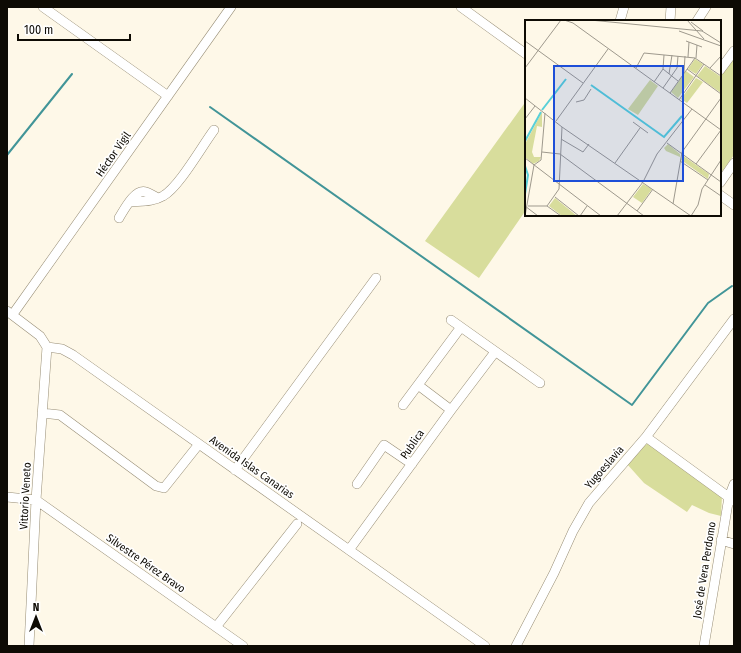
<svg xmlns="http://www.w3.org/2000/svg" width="741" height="653" font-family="'Fira Sans Condensed',sans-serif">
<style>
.green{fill:#d8dd9c}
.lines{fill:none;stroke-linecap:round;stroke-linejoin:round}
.stream{stroke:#429598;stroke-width:2}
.minor-casing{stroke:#978d75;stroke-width:10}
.minor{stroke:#fff;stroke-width:9}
.labels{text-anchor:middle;stroke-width:3.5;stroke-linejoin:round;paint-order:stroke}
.street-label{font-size:11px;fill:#0e0b04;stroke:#fff}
.inset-river{fill:none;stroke:#59d0d8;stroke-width:2}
.inset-road{fill:none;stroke:#9e998d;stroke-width:1}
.view{fill:#1d4ed8;fill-opacity:0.15;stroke:#1d4ed8;stroke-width:2}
.inset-edge{fill:none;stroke:#0e0b04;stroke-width:2}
</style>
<rect width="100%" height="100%" fill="#fef8e8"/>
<path class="green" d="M734 57V155L720 174V77Z
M524 104 526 105V210L479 278 425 241Z
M647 444H650L722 496 721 516 709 513 692 505 687 512 644 483 627 464 644 446Z"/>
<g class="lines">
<path class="stream" d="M210 107 632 405 708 303 732 286
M7 155 72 74"/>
<g class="minor-casing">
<path id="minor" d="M43 7 168 96
M461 7 526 54
M620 21 624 7
M670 21 671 7
M697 21 706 7
M720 70 734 51
M720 183 734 163
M720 195 734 205
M130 202C141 201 153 202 163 196 179 187 202 146 214 130
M119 218C124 210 135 188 146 192 150 193 154 196 158 198
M7 311 40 336 47 347 36 500 29 646
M13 314 231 7
M451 320 540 383
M47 347 62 349 73 355 485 646
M418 385 451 410
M403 405 461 327
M42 413 60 415 156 486 164 488 199 444
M646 437 734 501
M235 470 376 278
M357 484 384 445 412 464
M7 497 36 500 243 646
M721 540 734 544
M349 550 451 410 495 352
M216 627 297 524
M516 646 554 573 573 531 589 503 646 437 734 319
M704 646 729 497 734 484"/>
</g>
<use href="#minor" class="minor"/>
</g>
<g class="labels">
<g class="street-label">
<text transform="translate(113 154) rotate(-55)" y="4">Héctor Vigil</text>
<text transform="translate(412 444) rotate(-55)" y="4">Publica</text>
<text transform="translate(252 467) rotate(35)" y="4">Avenida Islas Canarias</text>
<text transform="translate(604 467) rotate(-49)" y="4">Yugoeslavia</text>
<text transform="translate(25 496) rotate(-87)" y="4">Vittorio Veneto</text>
<text transform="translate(146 563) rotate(35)" y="4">Silvestre Pérez Bravo</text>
<text transform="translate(704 570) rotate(-81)" y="4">José de Vera Perdomo</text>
</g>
</g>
<g transform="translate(525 20)">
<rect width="196" height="196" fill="#fef8e8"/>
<path d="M170 39 178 44 171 54 163 49ZM180 46 196 57V73L172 56ZM161 51 169 57 153 78 146 72ZM171 58 178 62 162 83 156 79ZM125 60 133 66 113 95 103 89ZM17 92V107L12 106 7 132 9 137H16L14 141 8 144 0 137V124ZM143 124 155 134V137L141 131 139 128ZM157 135 184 154 183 159 156 140ZM118 164 127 169 117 183 108 177ZM30 178 52 196H37L24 186Z" fill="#d8dd9c"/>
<path class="inset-river" d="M66 65 139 117 157 96M17 90 41 59M0 121 16 92M0 146 3 155 0 174"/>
<path class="inset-road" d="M39 0 48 3 196 110M65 0 177 11 196 23M162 0 179 19M166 2 178 11M154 11 196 26M0 21 58 63M161 21 177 27M163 37 164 22M171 38 172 25M0 48 36 0M111 48 119 33 170 38 196 56M185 48 196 36M138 49 153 61M162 49 196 74M159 52 160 36M144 54 147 35M129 62 138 49 139 35M138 68 152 48 153 36M145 73 170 38M0 78 37 107 166 196M154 80 179 44M51 82 59 80 66 69M0 99 10 86M31 101 83 29M108 102 123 113M36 119 58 132 64 124M142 123 196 162M17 132 35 134 119 196M0 138 76 196M155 141 183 160M90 143 115 108M171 144 196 110M180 165 196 176M30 177 54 196M148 184 157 132 196 78M0 186 13 196M3 186H22L34 169 37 107M22 186 36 196M112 191 128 169M0 196 9 145 16 140 20 93M55 196 62 186M92 196 118 162 132 134 167 89M166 196 173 185 177 169 196 140"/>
<path class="view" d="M29 46H158V161H29Z"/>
<rect width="196" height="196" class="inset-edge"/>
</g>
<rect width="741" height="653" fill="none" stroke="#0e0b04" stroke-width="16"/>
<g transform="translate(36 617)" stroke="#ffffff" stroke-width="3" paint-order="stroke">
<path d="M0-3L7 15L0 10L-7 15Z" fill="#0e0b04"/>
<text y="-6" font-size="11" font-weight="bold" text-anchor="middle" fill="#0e0b04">N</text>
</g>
<path d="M18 34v6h112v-6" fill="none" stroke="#0e0b04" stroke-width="2"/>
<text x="24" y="34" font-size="12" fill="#0e0b04" stroke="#ffffff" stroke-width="3" paint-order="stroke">100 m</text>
</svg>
